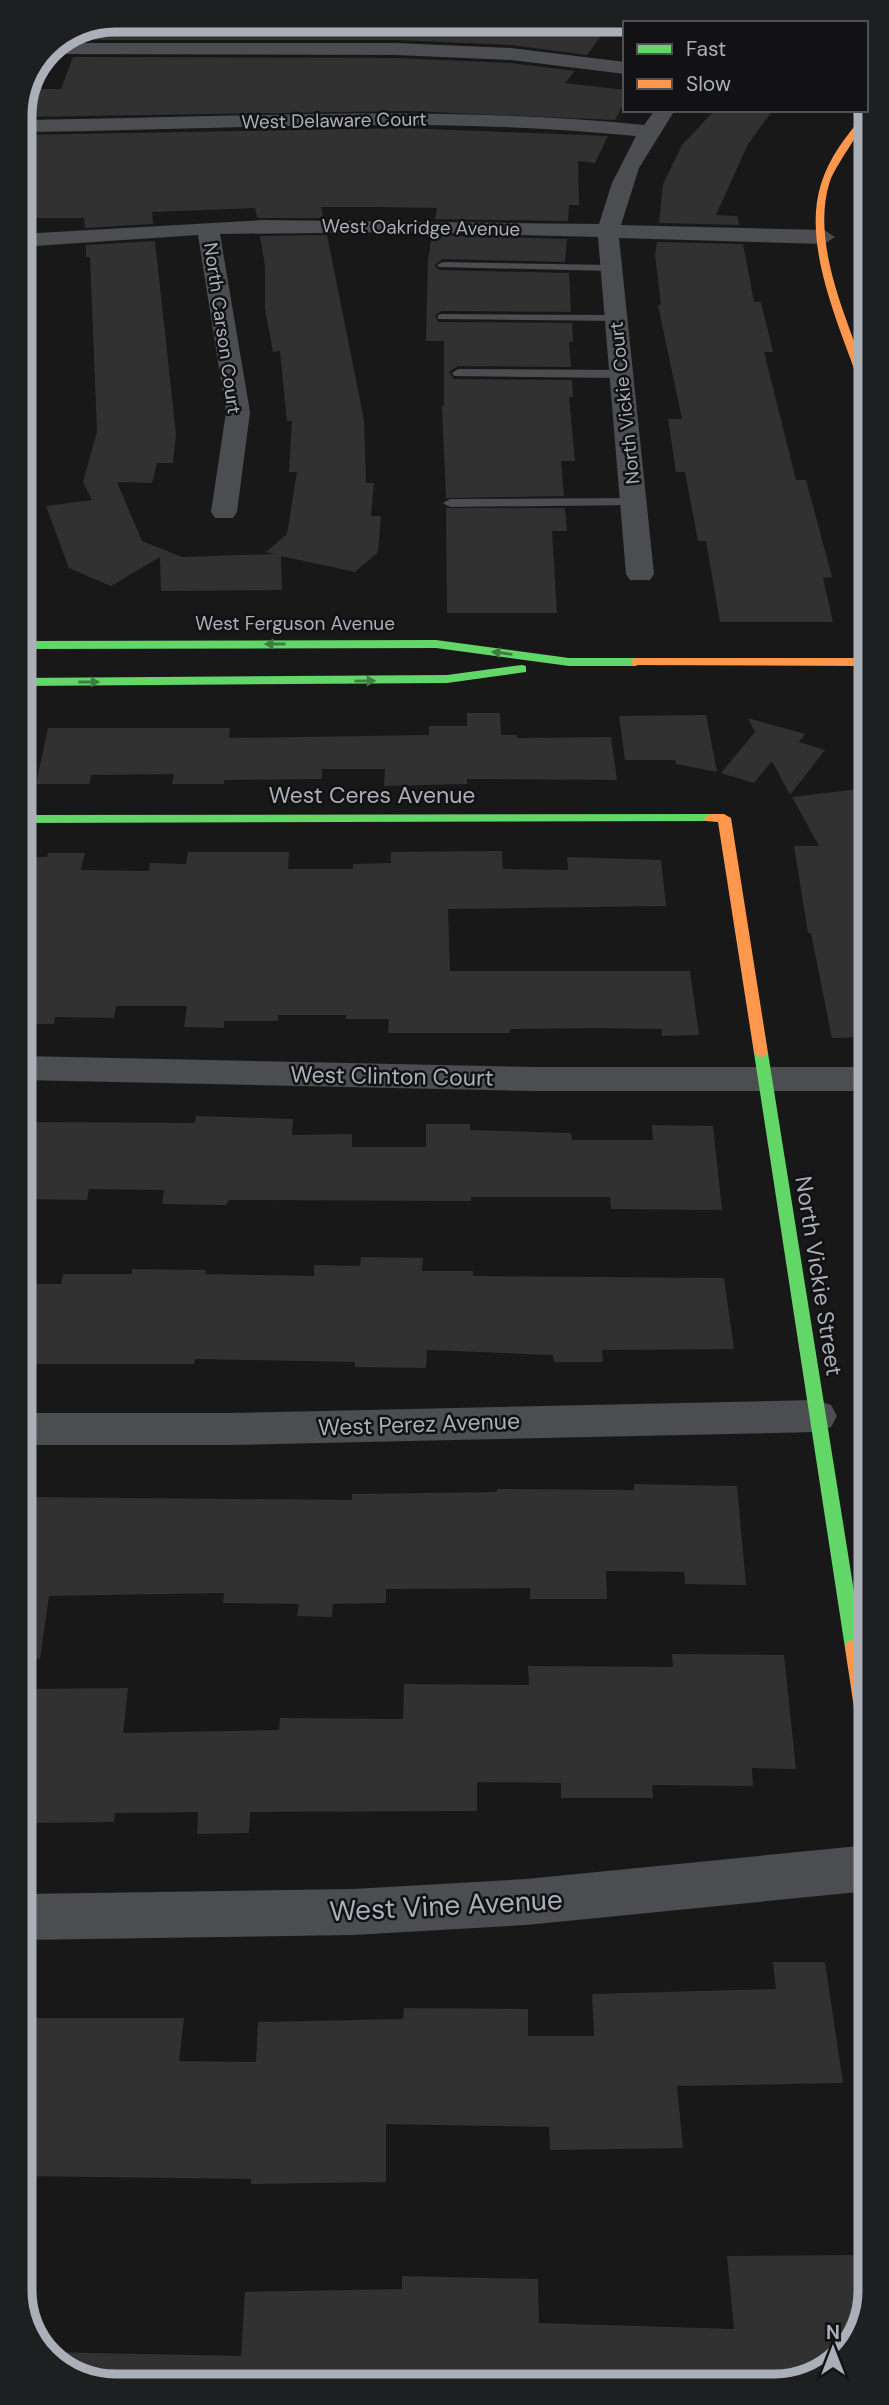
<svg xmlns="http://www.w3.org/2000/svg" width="889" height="2405" font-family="'DM Sans',sans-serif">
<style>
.building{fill:#313132}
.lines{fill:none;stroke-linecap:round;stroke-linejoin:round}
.lane{fill:#4c4d50;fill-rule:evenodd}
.street{fill:#4c4d50;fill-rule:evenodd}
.fast{fill:#63d668;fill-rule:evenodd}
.slow{fill:#ff974d;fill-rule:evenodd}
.oneway{fill:#3f7e42}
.labels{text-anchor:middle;stroke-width:5;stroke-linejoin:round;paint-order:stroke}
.far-street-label{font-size:19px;fill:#aaafb8;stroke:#121214}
.street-label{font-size:23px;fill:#aaafb8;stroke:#121214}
.near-street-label{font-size:28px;fill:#aaafb8;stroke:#121214}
.rim{fill:none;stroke:#aaafb8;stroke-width:9}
</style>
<rect width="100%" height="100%" fill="#181818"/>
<path class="building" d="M147 19H454L603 33 587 55 511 45 396 40H80L83 32 110 21Z
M73 57 396 58 511 63 575 71 565 83 625 90V101L615 120 410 111 19 117V108L28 89H61Z
M715 110H773L748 144 716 215 737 216 739 225 659 223 663 184 682 145Z
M405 128 608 136 595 163 578 161 579 205H569L568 221 435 219 437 208 374 207H321L323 218H257L255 208 152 212 153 224 85 228 84 218H20L19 135Z
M327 235 364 420 366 483H374L371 516H381L378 552 355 572 281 556 282 590 161 591 160 557 111 586 69 568 46 506 92 500 83 482 97 432 90 257H86V245L155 241 176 434 173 463H157L152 483 117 482 142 541 182 557 275 554 266 552 287 534 297 472H289L292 421H287L280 351 273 352 265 309V266L260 236Z
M432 235 567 239 565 262 443 259 434 265 439 270 569 273 571 312 442 311 435 315 438 322 572 323 573 342H569L571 367 458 366 449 372 454 379 572 380 573 397H569L575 461H561L564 496 446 498 442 406H444V341H426L428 260Z
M657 242 743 244 754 302H761L773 352H764L796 480H806L832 577 823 578 833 622H720L706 541H698L685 472H676L668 419H682L658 305H661L655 255Z
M446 508H565L567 531H552L557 613H447Z
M467 713H500L501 735H517V738L611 737 617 780 467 779V784L384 786 385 769H322V779L224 780V784H172L174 774 91 775 89 784H36L48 728H230L229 738 429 735V726H467Z
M706 715 717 772 676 764 675 760H625L619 716Z
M748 718 805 734 799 742 825 750 790 795 772 761 754 783 721 773 755 732Z
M867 788 868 1037 832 1038 811 933H808L794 846H819L792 797Z
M502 851 503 869 568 870 567 857 661 860 666 906 448 909 450 971H690L699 1035 662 1036V1029L597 1028 510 1029V1033H388L389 1019H346V1015H278V1021H224V1028L184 1027 187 1006H116L114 1018 55 1017 54 1024H21V857H47L48 853H85L81 870 149 871 150 863 186 864 188 852H289L288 869H353V864L391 863V852Z
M196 1116 293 1119 292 1135 352 1134V1147H426V1124H470V1130L571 1133 572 1140H653L652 1125 713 1126 722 1210 611 1209 610 1197H471V1201L229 1200 226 1205 162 1204 164 1190 89 1189 87 1200 21 1199V1122L195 1123Z
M361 1257 423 1258 422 1271H473V1276L724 1278 734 1349 602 1350 603 1362H554L553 1355 427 1350 426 1368 355 1367V1362L195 1359 194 1364H21V1284H61L63 1274H132V1269L206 1270 205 1274 314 1276V1265L360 1266Z
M634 1484 737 1486 746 1585 685 1584 684 1572 606 1571 607 1599H530V1588L386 1589V1603L333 1604 332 1617 297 1616 299 1604 223 1603 224 1593 49 1596 40 1659 22 1658 21 1497 352 1500V1494L497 1492V1489L634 1490Z
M672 1654 784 1655 796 1769 752 1768 753 1786 652 1785 653 1798H561V1783L477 1782V1811L250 1812 249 1833 197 1834 198 1812 115 1813 114 1822 29 1823 32 1799H22V1689L128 1688 123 1733 279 1730 280 1718 403 1719 404 1684 529 1685 528 1666 673 1667Z
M773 1962H825L843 2083 677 2086 683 2148 550 2150 549 2127 386 2124V2182L251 2184V2179L22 2176V2018H184L179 2061 256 2062 258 2022 403 2019 404 2008 528 2009V2036H594L592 1994 776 1989Z
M863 2255 869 2294 850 2349 800 2382 108 2386 56 2366 47 2352 241 2356 245 2292 402 2289V2276L538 2279 539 2323 734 2329 727 2256Z"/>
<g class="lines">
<path class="lane" d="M443 262 611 265 617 268 611 271 439 267 437 265Z
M442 314 616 315 622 318 616 321 438 319V315Z
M458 369 621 370 627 374 621 378 454 376 452 373Z
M634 498 641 502 639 505 450 507 443 503 450 499Z"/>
<path class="street" d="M753 19H772L769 23H751Z
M55 43H396L511 48 625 62V74L511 60 396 55 44 54 47 47Z
M655 110H675L639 168 621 225 824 230 835 237 824 244 619 238 654 574 650 580H630L626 574 598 237 403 232 220 234 250 412 237 512 233 518H215L211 512 226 412 198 235 20 247V234L263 220 599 224 612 183 636 136C431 115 225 130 19 132V120C228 118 436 104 644 125Z
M21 1056 536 1067H868V1091H536L21 1080Z
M816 1400 831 1405 837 1416 831 1427 816 1432 229 1445H21V1413H229Z
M869 1845V1891L526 1925 353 1935 22 1940V1894L353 1889 526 1879Z"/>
<path class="fast" d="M436 640 569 658H636L642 662 636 666H569L436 648 20 649V641Z
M522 665 526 666V672L447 683 20 686V678L447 675Z
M711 814 718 818 716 821 20 823V815Z
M761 1048 768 1053 863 1648 861 1654 854 1656 847 1654 845 1648 754 1053Z"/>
<path class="slow" d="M863 116H866C866 125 836 164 830 181 810 242 847 319 867 376V394L862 391C842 331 801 247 821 184 829 158 846 136 863 116Z
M636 658H867V666L632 665V659Z
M724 814 731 818 768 1053 761 1058 754 1053 718 822 706 821 704 818 711 814Z
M854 1640 861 1642C876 1673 869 1717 869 1749L862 1747 859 1741 845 1648 847 1642Z"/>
</g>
<defs><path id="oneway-solid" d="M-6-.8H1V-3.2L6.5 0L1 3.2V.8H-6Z" transform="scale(1.75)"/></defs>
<g class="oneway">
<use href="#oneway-solid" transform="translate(275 644) rotate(180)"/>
<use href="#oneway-solid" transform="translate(502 653) rotate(-172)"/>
<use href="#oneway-solid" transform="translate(365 681) rotate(-1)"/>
<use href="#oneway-solid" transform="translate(89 682)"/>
</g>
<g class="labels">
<g class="far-street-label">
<text transform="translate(334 120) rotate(-1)" y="7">West Delaware Court</text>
<text transform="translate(421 227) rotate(1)" y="7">West Oakridge Avenue</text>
<text transform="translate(223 328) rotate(82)" y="7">North Carson Court</text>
<text transform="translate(624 403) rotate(-96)" y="7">North Vickie Court</text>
<text x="295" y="630">West Ferguson Avenue</text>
</g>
<g class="street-label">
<text x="372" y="803">West Ceres Avenue</text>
<text transform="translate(392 1076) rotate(1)" y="8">West Clinton Court</text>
<text transform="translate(819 1276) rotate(81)" y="8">North Vickie Street</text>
<text transform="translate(419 1424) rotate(-2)" y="8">West Perez Avenue</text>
</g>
<g class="near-street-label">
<text transform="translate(446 1905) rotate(-3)" y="10">West Vine Avenue</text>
</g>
</g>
<path d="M0 0H889V2405H0ZM115 32H775A83 83 0 0 1 858 115V2291A83 83 0 0 1 775 2374H115A83 83 0 0 1 32 2291V115A83 83 0 0 1 115 32Z" fill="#1e1f21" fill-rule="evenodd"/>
<path class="rim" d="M115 32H775A83 83 0 0 1 858 115V2291A83 83 0 0 1 775 2374H115A83 83 0 0 1 32 2291V115A83 83 0 0 1 115 32Z"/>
<rect x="623" y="21" width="245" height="91" fill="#121214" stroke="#4f5156" stroke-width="2"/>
<rect x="637" y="44" width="35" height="10" fill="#63d668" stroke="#4f5156" stroke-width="2"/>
<text x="686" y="56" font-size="21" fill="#aaafb8">Fast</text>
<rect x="637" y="79" width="35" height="10" fill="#ff974d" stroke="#4f5156" stroke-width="2"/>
<text x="686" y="91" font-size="21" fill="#aaafb8">Slow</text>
<g transform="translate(833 2349)" stroke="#121214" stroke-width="5" paint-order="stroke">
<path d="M0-5L12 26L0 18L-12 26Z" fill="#aaafb8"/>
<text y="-10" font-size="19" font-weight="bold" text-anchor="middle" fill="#aaafb8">N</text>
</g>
</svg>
